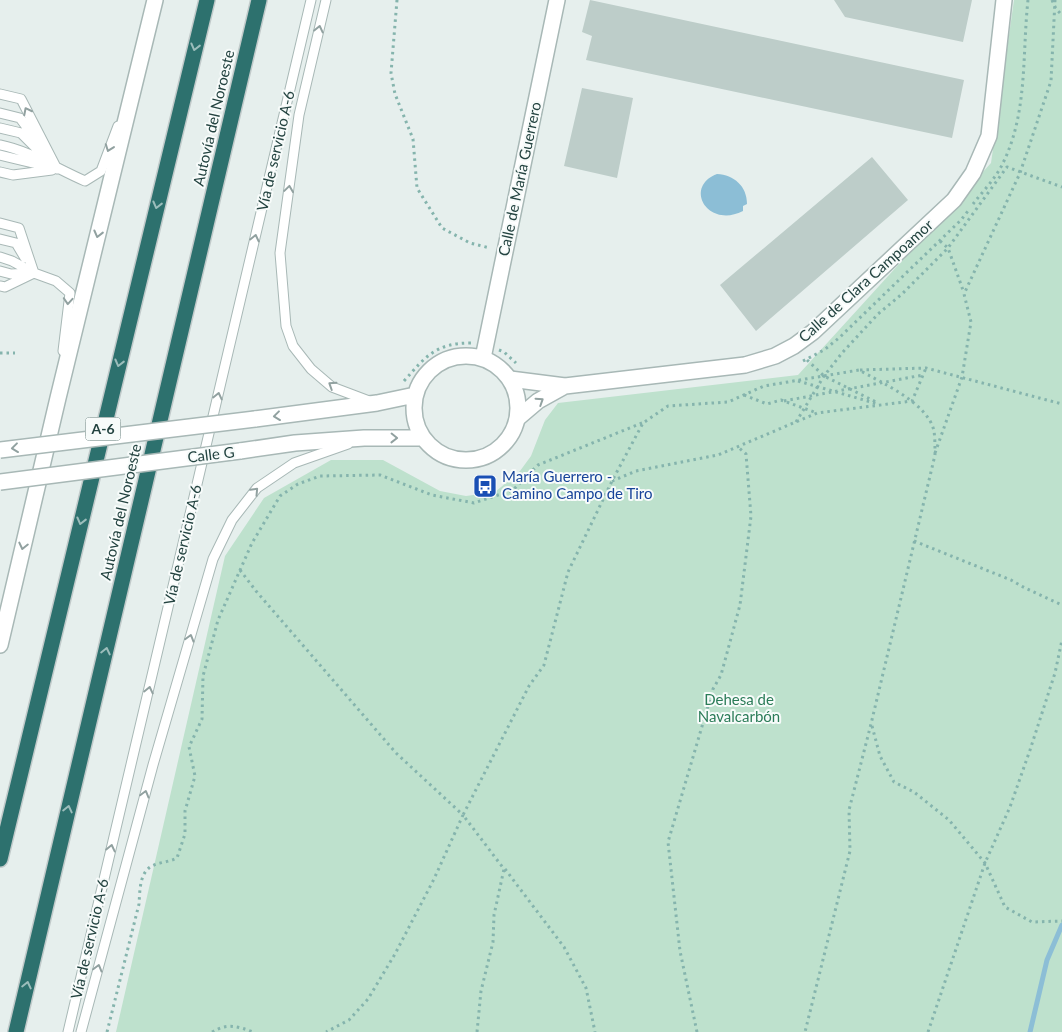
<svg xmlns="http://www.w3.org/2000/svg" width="1062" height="1032" font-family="Lato,sans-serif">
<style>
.green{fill:#bee1cd}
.water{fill:#8cbed6}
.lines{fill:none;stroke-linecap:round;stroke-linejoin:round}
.stream{stroke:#8cbed6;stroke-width:5}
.building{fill:#bdcdc9}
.service-casing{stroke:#a8b8b6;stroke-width:11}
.minor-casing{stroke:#a8b8b6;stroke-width:18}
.tertiary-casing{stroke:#a8b8b6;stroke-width:18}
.motorway-casing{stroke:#c1caca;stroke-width:18}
.path{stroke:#85b4ad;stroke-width:3;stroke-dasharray:2.5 4;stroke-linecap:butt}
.service{stroke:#fff;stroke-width:9}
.minor{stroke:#fff;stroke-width:15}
.tertiary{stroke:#fff;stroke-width:15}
.motorway{stroke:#2d716e;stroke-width:15}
.tertiary-bridge-casing{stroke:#a8b8b6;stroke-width:18;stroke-linecap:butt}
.tertiary-bridge{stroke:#fff;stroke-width:15}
.oneway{stroke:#91a1a0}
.oneway2{stroke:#9cbdbb}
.labels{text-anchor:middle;stroke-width:4;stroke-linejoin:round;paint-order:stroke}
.shield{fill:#f7fbfa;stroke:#637a78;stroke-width:1}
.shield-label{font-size:14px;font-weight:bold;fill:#234340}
.street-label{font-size:15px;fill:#234340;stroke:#f7fbfa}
.transit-label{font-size:15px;fill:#164399;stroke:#f7fbfa;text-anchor:start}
.park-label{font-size:15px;fill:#2b7c58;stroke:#f7fbfa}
</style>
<rect width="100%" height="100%" fill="#e6efed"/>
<path class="green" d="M1014 0H1062V1032H116L225 556 264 498 331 460H383L440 491 466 496 495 492 520 471 531 456 545 420 558 403 798 375 991 163Z"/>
<path class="water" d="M717 174C734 175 747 186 747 204L743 206V211C708 229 683 187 717 174Z"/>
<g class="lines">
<path class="stream" d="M1030 1032 1047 960 1062 925"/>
</g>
<path class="building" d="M590 0 964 80 952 138 586 60 592 36 582 32Z
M834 0H972L963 42 845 17Z
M582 88 633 98 617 178 564 166Z
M872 157 908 200 756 331 720 285Z"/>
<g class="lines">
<g class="service-casing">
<path id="service" d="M326 0 299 115 280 253 286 326 293 346 311 369 332 387 369 401
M0 94 21 99 57 169
M0 113 20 118 40 145
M0 128 21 133 50 162
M0 145C30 151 57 169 85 181L101 171 118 126
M0 155 45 166
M0 172 13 175 52 170
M0 223 19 228 34 273
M0 239 16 243 25 258
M0 257 12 261 34 273 56 281 70 293 63 351
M0 271 11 274 29 273
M0 286 5 287 34 273
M68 1032 311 0
M81 1032 153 765 213 559 232 520 257 488 294 463 348 444"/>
</g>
<g class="minor-casing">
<path id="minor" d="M483 358 557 0
M510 379 565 386 745 365 775 356 794 346 813 332 954 200 973 173 989 136 1004 0
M518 418 538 401 565 386
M0 645 58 398 155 0"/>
</g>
<g class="tertiary-casing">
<path id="tertiary" d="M414 408a52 52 0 1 1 104 0a52 52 0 1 1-104 0Z
M255 419 377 403 415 395
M240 451 295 443 364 438H423"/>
</g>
<g class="motorway-casing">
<path id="motorway" d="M0 859 207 0
M16 1032 259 0"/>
</g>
<path class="path" d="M397 0 391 73 395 94 413 139 417 188 442 228 470 243 490 248
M1052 0 1056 9 1062 15
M973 204C983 191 996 178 1003 163 1028 112 1022 55 1028 0
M940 241 948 248 964 293
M499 350 504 352 516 363
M0 353H15
M807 360 824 376 876 402
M803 361 824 350 839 338 961 220 968 211
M860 370 926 368 1062 404
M404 381C426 356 436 343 471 343
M798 381 878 404
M744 395 767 404 781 400 817 413
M784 401 923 375
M796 422 824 376 842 353 878 314 902 294 948 248 1007 167 1062 187
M935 453 962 377 971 322 964 294 1020 173 1051 81 1055 0
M612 481 636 471 718 455 817 413 912 401 926 368
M914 541 1011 580 1025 588 1062 605
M240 570 256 591 396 753 463 815 434 879 395 954 368 999 349 1020 326 1032
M872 726 880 756 894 782 914 792 949 820 985 863 1005 907 1032 922 1062 921
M505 869 564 947 586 988 595 1032
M107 1032 139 904C140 891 139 871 154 865 161 862 169 862 177 858L185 834V811L195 776 189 747 202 719 203 676 218 620 252 543 280 496 298 484 320 476 380 475 432 495 474 503 513 490 538 465 642 423
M212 1032C227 1023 237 1026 253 1032
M477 1032 481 991 493 942 494 915 504 869 463 815 529 686 544 665 568 572 612 481 643 423 668 406 728 402 764 386 859 370C882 383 928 403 934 431 935 438 935 447 935 455L871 724 849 810 850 851 805 1032
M697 1032 680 951 668 842 713 689 721 675 740 605 751 516 746 454 738 447
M928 1032 985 863 1010 807 1030 750 1055 673 1062 640"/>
<use href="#service" class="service"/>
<use href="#minor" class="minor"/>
<use href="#tertiary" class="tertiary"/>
<use href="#motorway" class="motorway"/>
<g class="tertiary-bridge-casing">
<path id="tertiary-bridge" d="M0 450 255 419
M0 482 240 451"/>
</g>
<use href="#tertiary-bridge" class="tertiary-bridge"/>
</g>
<defs><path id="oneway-chevron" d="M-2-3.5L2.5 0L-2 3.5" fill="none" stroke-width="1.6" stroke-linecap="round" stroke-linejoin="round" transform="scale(1.25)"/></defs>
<g class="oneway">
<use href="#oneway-chevron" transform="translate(319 29) rotate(-77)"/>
<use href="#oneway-chevron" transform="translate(27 111) rotate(-117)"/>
<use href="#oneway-chevron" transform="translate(109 148) rotate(110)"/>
<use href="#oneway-chevron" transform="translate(289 189) rotate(-82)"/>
<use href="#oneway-chevron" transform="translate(98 234) rotate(104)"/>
<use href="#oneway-chevron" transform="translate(255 238) rotate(-77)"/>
<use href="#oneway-chevron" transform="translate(68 301) rotate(94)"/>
<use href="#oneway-chevron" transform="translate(332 385) rotate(-147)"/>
<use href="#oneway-chevron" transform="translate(218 396) rotate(-77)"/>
<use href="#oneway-chevron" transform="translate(540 401) rotate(-33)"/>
<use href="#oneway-chevron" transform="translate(277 416) rotate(173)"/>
<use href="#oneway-chevron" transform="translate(394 438) rotate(1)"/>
<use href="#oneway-chevron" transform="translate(15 448) rotate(173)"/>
<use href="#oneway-chevron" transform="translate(255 491) rotate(-47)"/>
<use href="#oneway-chevron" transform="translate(23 546) rotate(103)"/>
<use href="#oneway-chevron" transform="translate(190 638) rotate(-74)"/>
<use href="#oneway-chevron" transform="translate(149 690) rotate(-77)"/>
<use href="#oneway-chevron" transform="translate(145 794) rotate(-75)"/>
<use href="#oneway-chevron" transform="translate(111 848) rotate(-77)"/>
<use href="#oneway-chevron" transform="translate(98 968) rotate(-75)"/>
</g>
<g class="oneway2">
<use href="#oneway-chevron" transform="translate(195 47) rotate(104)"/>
<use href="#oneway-chevron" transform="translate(157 205) rotate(104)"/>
<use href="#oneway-chevron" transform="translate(119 363) rotate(104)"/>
<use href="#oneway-chevron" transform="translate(81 521) rotate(104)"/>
<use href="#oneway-chevron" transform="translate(106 651) rotate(-77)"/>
<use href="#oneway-chevron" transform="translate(68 809) rotate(-77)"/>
<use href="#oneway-chevron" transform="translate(27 985) rotate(-77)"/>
</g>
<defs>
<g id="bus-square" transform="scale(1.25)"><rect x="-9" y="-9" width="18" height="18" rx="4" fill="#1a4fb4" stroke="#f7fbfa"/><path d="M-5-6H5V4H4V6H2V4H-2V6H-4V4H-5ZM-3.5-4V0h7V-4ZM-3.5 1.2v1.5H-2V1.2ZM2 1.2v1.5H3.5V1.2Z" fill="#fff"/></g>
</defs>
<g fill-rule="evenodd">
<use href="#bus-square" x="485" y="486"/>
</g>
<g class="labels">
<rect class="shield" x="85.5" y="417.5" width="35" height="23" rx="4"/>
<g class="shield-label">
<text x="103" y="434">A-6</text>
</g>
<g class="street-label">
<text transform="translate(214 118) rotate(-77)" y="5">Autovía del Noroeste</text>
<text transform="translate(276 151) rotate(-77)" y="5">Vía de servicio A-6</text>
<text transform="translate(520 179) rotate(-78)" y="5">Calle de María Guerrero</text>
<text transform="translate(866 281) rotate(-42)" y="5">Calle de Clara Campoamor</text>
<text transform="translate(211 455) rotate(-7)" y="5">Calle G</text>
<text transform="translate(121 512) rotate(-77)" y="5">Autovía del Noroeste</text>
<text transform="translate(183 545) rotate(-77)" y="5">Vía de servicio A-6</text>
<text transform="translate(90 939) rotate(-77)" y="5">Vía de servicio A-6</text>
</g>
<g class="transit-label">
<text x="502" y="482">María Guerrero -<tspan x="502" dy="17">Camino Campo de Tiro</tspan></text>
</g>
<g class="park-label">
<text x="739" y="705">Dehesa de<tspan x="739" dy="17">Navalcarbón</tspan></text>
</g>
</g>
</svg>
